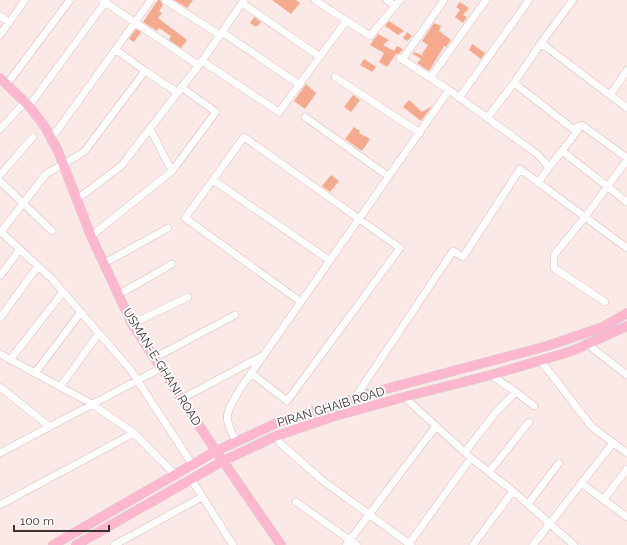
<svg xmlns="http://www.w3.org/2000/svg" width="627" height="545" font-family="Raleway,sans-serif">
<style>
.building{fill:#f5aa8e}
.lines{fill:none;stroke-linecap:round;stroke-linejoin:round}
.minor-casing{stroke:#d9bbba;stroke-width:8}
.major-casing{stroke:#d0cdcd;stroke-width:10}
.minor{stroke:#fff;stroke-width:7}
.major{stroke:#ffb7cf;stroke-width:9}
.labels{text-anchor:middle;stroke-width:4;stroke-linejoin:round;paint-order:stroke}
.street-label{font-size:12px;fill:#3c3030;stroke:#fbfbfb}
</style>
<rect width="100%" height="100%" fill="#fbe9e8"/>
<path class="building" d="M158 0H160L163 5 159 11 162 13 158 18 187 40 181 48 169 40 171 36 159 28 157 31 143 22Z
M174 0H193L187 8Z
M272 0H296L300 3 291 14Z
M460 2 469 8 463 15 467 17 463 23 455 17 460 10 456 7Z
M254 17 261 22 256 27 250 23Z
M389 21 404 31 398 35 385 26Z
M434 23 441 26 439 31 451 40 446 47 444 46 429 71 417 63 421 59 413 54 414 52 424 56 422 54 428 45 422 41Z
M136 29 141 32 134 42 129 39Z
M407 32 412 36 407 41 403 38Z
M378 34 389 40 383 45 394 51 397 46 403 49 400 53 396 54 387 67 379 62 384 53 370 45Z
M472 44 485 53 481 59 469 50Z
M364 59 376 67 372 72 360 65Z
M306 84 316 93 305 109 294 101Z
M353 95 360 100 351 112 344 107Z
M409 100 422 112 432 106 421 121 403 107Z
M354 127 360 131 359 133 370 139 362 151 345 139Z
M331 175 339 181 330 192 322 186Z"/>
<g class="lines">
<g class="minor-casing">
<path id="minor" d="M102 0 198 65
M165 0 220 35
M315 0 370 36 395 6
M387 0 395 6 400 0
M242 3 320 57
M0 16 9 22
M222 32 300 85
M0 35 25 0
M541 43 627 108
M116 50 145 71
M402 60 444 0
M202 61 279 112 346 21
M335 77 420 133
M430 78 486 0
M514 83 541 43 573 0
M7 84 70 0
M449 90 537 154 549 167 562 151
M610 95 627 70
M459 98 529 0
M29 106 107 0
M305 117 388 176
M487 118 514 83 573 129 582 125 627 158
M581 126 562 151 627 202
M0 129 25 102
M150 129 172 171
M51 139 151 0
M0 175 33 137
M213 180 329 260
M0 181 52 231
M538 183 549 167
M76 200 121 166 202 61 244 0
M1 232 51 278 130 369 192 464
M0 233 46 174 84 152 145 71 178 93
M91 236 172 171 216 112 181 87
M103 264 168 228
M0 276 20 249
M118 295 172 264
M605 302 554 268V255L585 217 627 160
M0 318 38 266
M132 324 188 297
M587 344 627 375
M0 354 92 404 134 433
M154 358 235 315
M10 360 63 292
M541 361 592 427 627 453
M35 373 81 312
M251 373 287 401 400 248 244 137 185 218 301 302
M491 375 516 392 534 406
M0 387 50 427
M60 387 99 333
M404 397 471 458 513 491 574 545
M181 399 262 356
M354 399 453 251 463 257 520 169 627 248
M276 436 280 443 322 480 411 545
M236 441C222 415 226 414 240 389L449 90 400 58
M465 452 496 412 516 392
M0 453 161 368
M489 472 529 422
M191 479 233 545
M581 483 627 517
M603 500 627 469
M296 502 357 545
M528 504 559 463
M0 505 134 433 174 474
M114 545 202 497
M346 545 436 426
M408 545 471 458
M473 545 513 491
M533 545 613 443"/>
</g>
<g class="major-casing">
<path id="major" d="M0 78 29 106 45 127 58 151 91 236 132 324 216 451 281 545
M53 545 216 451 277 423 378 391 547 346 603 327 627 313
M76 545 223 461 276 436 335 416 404 397 491 375 572 351 627 326"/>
</g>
<use href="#minor" class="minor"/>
<use href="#major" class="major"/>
</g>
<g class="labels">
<g class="street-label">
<text transform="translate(162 367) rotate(58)" y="4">USMAN-E-GHANI ROAD</text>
<text transform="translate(331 407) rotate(-17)" y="4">PIRAN GHAIB ROAD</text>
</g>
</g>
<path d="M14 525v6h95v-6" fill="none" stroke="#3c3030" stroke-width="2"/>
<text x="20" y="525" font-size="12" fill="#3c3030" stroke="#fbfbfb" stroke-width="3" paint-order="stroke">100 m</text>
</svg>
